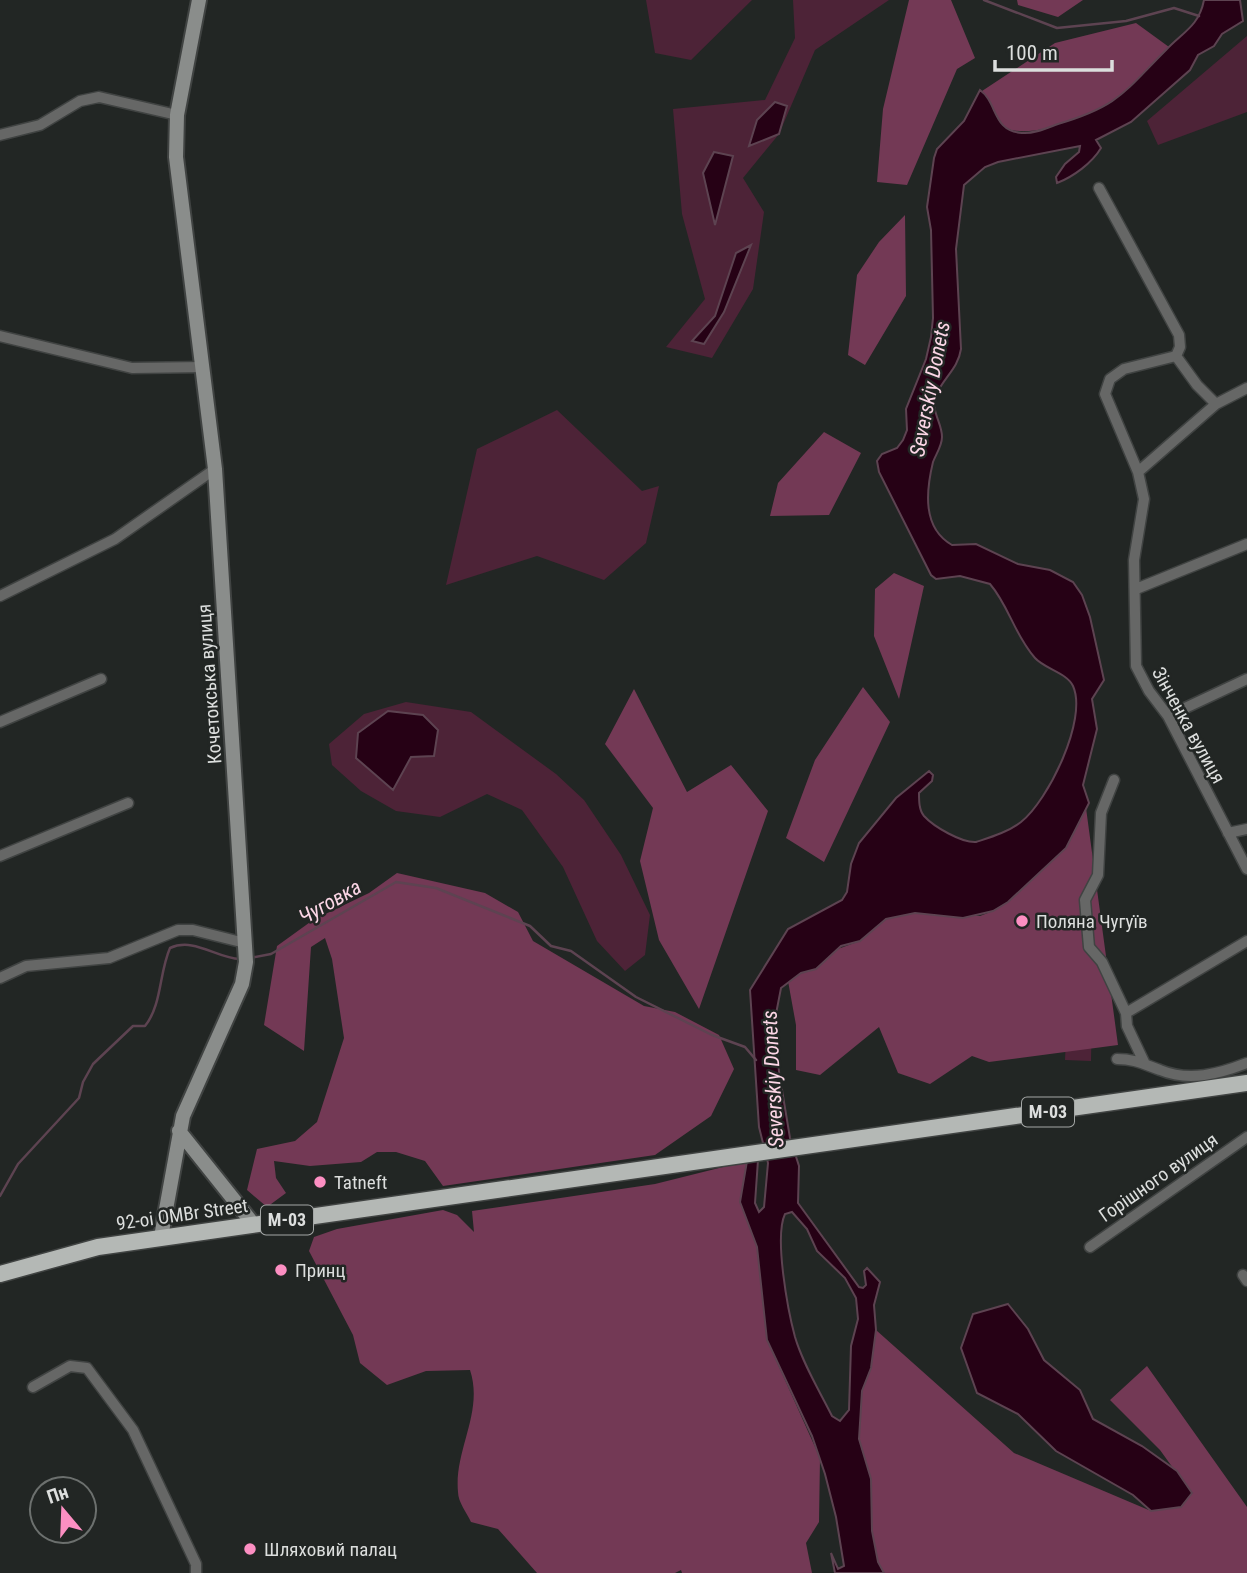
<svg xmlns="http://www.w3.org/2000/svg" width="1247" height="1573" font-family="'Roboto Condensed',sans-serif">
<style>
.green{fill:#4d2337}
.forest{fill:#733955}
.water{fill:#260115;stroke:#5d4351;stroke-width:2;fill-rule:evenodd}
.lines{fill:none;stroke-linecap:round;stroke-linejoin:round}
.stream{stroke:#5d4351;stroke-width:2.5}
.minor-casing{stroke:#404342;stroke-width:13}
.secondary-casing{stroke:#404342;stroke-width:18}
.trunk-casing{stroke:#404342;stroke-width:19}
.minor{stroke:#666766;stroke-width:10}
.secondary{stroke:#8a8d8b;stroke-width:14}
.trunk{stroke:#b4b8b5;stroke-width:16}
.poi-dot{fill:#fc8fc2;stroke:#222624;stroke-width:2.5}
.labels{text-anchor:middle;stroke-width:5;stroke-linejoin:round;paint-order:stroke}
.shield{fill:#222624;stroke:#a4a7a6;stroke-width:2}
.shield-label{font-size:18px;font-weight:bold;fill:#dcdedd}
.street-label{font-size:19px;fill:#dcdedd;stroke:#222624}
.poi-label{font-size:19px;fill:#dcdedd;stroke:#222624;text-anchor:start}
.water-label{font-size:21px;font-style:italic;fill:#fcd6e6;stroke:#222624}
</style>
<rect width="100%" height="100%" fill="#222624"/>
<path class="green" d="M646 0H752L691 60 655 53Z
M793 0H889L815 50 779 134 743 178 764 212 753 289 712 358 666 347 705 299 682 214 673 109 765 100 795 38Z
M1247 36V112L1158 145 1147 121Z
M557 410 642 491 659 486 646 543 604 580 537 556 446 585 477 449Z
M406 702 471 712 556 774 584 800 621 855 650 915 645 955 625 971 597 941 563 867 522 810 487 794 440 817 396 811 361 791 332 765 329 744 364 714Z
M1067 1013 1092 1014 1091 1061 1065 1060Z"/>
<path class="forest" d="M909 0H951L975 58 957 69 907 185 877 182 883 109Z
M1017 0H1083L1058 17 1018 5Z
M1136 23 1169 47C1151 66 1135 90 1112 104 1090 117 1027 141 1004 127 993 120 988 102 982 91L1055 43Z
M905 215 906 296 865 365 848 355 857 275 879 242Z
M824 432 861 453 829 515 770 516 778 483Z
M894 573 924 586 899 699 874 636 875 589Z
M863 687 890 722 824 862 786 838 815 760Z
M634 689 687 792 731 765 768 811 699 1009 659 940 640 861 653 808 605 744Z
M1086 808 1118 1045 989 1062 972 1056 930 1084 898 1073 879 1027 820 1075 796 1070V1025L788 981 806 970H812L835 950 860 941 886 919 915 913 980 916 993 911 1008 902 1066 848Z
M397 873 485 893 518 912 533 941 644 1006 675 1012 719 1035 734 1069 711 1116 655 1155 443 1186 425 1161 396 1152H377L361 1162 310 1166 274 1161 276 1178 286 1193 267 1207 247 1190 257 1149 295 1141 317 1122 344 1038 332 959 325 938 311 947 304 1051 264 1025 277 946 313 920 369 893Z
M747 1161 740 1201 757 1247 767 1340 820 1458 819 1522 806 1543 812 1573H682L681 1570 675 1573H537L498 1529 471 1522C467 1513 458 1502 458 1492 454 1450 484 1412 470 1370L426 1371 387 1385 360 1363 353 1335 309 1251 314 1237 337 1229 443 1210 457 1215 474 1232 472 1211 655 1184Z
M876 1330 1014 1453 1151 1511 1180 1507 1191 1493 1160 1450 1110 1400 1147 1366 1247 1507V1573H884L878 1562 872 1531 871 1479 859 1439 862 1391 871 1368Z"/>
<path class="water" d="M1204 0H1240L1243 21 1222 34 1214 46 1198 55 1190 70 1131 122 1096 140 1101 148C1092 163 1073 177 1057 183L1056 177 1065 164 1079 152 1080 146 998 162 985 167 964 185 956 249 961 349C958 369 944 377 936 395 930 411 942 422 942 437 942 446 936 454 933 462 926 491 922 528 952 545L976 544 1018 564 1050 570 1073 582 1082 595 1090 617 1104 680 1092 699 1097 729 1083 785 1089 803 1066 848 1008 902 993 911 963 918 915 913 886 919 860 941 841 946 816 969 801 973 781 988 775 1019 779 1072 790 1138 799 1166 798 1203 859 1287 863 1288 866 1285 864 1271 867 1268 880 1282 874 1305 876 1330 871 1368 862 1391 859 1439 871 1479 872 1531 878 1562 884 1573H835L831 1553 838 1569 844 1566 836 1517 825 1474 812 1436 767 1340 757 1247 740 1202 747 1161 758 1160 755 1203 759 1212 764 1207 768 1163 759 1127 750 990 788 929 842 900 847 892 851 864 859 843 896 798 929 771 933 775 932 781 919 793C919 801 919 810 924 816 934 827 962 843 976 842 991 837 1008 832 1021 822 1048 801 1088 719 1073 686 1067 673 1045 669 1035 658 1014 634 1009 606 990 584L960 576 936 579 931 575 879 472 877 461 882 454 897 448 903 440 907 430 906 409 926 359 931 337 933 318 931 230 927 207 934 158 937 149 964 121 980 90C998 103 992 131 1022 133 1034 134 1047 128 1058 124 1119 106 1124 92 1166 50 1183 32 1199 26 1204 0ZM792 1212 807 1229 817 1251 845 1278 856 1298 858 1319 851 1346 849 1410 840 1421 832 1416C819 1390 803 1364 795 1337 788 1311 774 1237 785 1214Z
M775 102 787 106 779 134 749 146 757 120Z
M714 152 733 156 715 225 703 173Z
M751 245 724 312 704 344 692 341 715 316 736 253Z
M388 711 423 715 438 730 434 756 411 757 393 790 356 758 358 733Z
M1008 1304 1028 1329 1044 1360 1080 1390 1093 1419 1142 1446 1177 1471 1192 1493 1181 1507 1151 1511 1133 1495 1056 1451 1018 1414 977 1393 961 1348 973 1314Z"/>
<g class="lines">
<path class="stream" d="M984 0 1057 28 1126 21 1174 8 1199 16
M250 958 271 954 396 882 436 888 530 926 551 946 571 951 636 997 712 1035 745 1047 756 1060
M0 1196 18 1164 79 1098 83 1082 93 1064 133 1026H145C162 1005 159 973 170 948 194 937 216 958 240 959"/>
<g class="minor-casing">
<path id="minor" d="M0 135 40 125 80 101 99 97 177 115
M1099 188 1179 335 1180 347 1176 356 1124 369 1110 379 1105 394 1138 472 1144 499 1134 560 1136 666 1149 691 1168 716 1247 869
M0 336 132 368 204 367
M1176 356 1197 385 1216 404
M1138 472 1216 404 1247 388
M1136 589 1247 544
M0 596 115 539 215 469
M1168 716 1247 679
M0 722 101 679
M1114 780 1101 813 1098 875 1085 900 1089 947 1102 962 1126 1013 1247 941
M1228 833 1247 829
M0 856 128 803
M0 978 26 966 109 958 178 930H193L245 943
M1126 1013 1127 1026 1144 1062
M1117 1059C1135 1059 1143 1064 1160 1070 1189 1082 1219 1074 1247 1063
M1090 1247 1247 1137
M1243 1275 1247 1281
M33 1387 70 1366 87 1368 133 1430 196 1564V1573"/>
</g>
<g class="secondary-casing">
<path id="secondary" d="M179 1131 254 1225
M161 1237 183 1116 242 984 246 962 215 469 176 157 177 115 199 0"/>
</g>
<g class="trunk-casing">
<path id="trunk" d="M0 1274 98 1247 1247 1083"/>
</g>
<use href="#minor" class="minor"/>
<use href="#secondary" class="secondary"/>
<use href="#trunk" class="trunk"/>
</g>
<g class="poi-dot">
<circle cx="1022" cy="921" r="7"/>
<circle cx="320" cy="1182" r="7"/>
<circle cx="281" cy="1270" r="7"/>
<circle cx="250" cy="1549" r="7"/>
</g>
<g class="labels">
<g class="shield">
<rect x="1022" y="1097.5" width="52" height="29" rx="5"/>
<rect x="261" y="1205.5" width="52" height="29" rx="5"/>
</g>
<g class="shield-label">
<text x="1048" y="1118">М-03</text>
<text x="287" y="1226">М-03</text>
</g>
<g class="street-label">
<text transform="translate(209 684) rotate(-94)" y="7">Кочетокська вулиця</text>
<text transform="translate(1189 725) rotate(61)" y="7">Зінченка вулиця</text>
<text transform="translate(1158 1177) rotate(-35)" y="7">Горішного вулиця</text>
<text transform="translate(182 1214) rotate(-8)" y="7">92-oi OMBr Street</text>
</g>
<g class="poi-label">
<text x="1036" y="928">Поляна Чугуїв</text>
<text x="334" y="1189">Tatneft</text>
<text x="295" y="1277">Принц</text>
<text x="264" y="1556">Шляховий палац</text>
</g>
<g class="water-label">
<text transform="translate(930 389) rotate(-79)" y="7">Severskiy Donets</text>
<text transform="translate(330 902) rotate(-30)" y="7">Чуговка</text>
<text transform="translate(773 1079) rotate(-93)" y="7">Severskiy Donets</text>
</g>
</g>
<g transform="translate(63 1510) rotate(341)"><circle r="33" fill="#222624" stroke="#6c706e" stroke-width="2"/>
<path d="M0-5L12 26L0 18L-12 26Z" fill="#fc8fc2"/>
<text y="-10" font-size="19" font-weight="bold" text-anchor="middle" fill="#dcdedd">Пн</text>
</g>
<path d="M995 60v10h117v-10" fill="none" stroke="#dcdedd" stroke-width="3.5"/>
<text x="1006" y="60" font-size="21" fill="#dcdedd" stroke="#222624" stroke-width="5" paint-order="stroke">100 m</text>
</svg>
